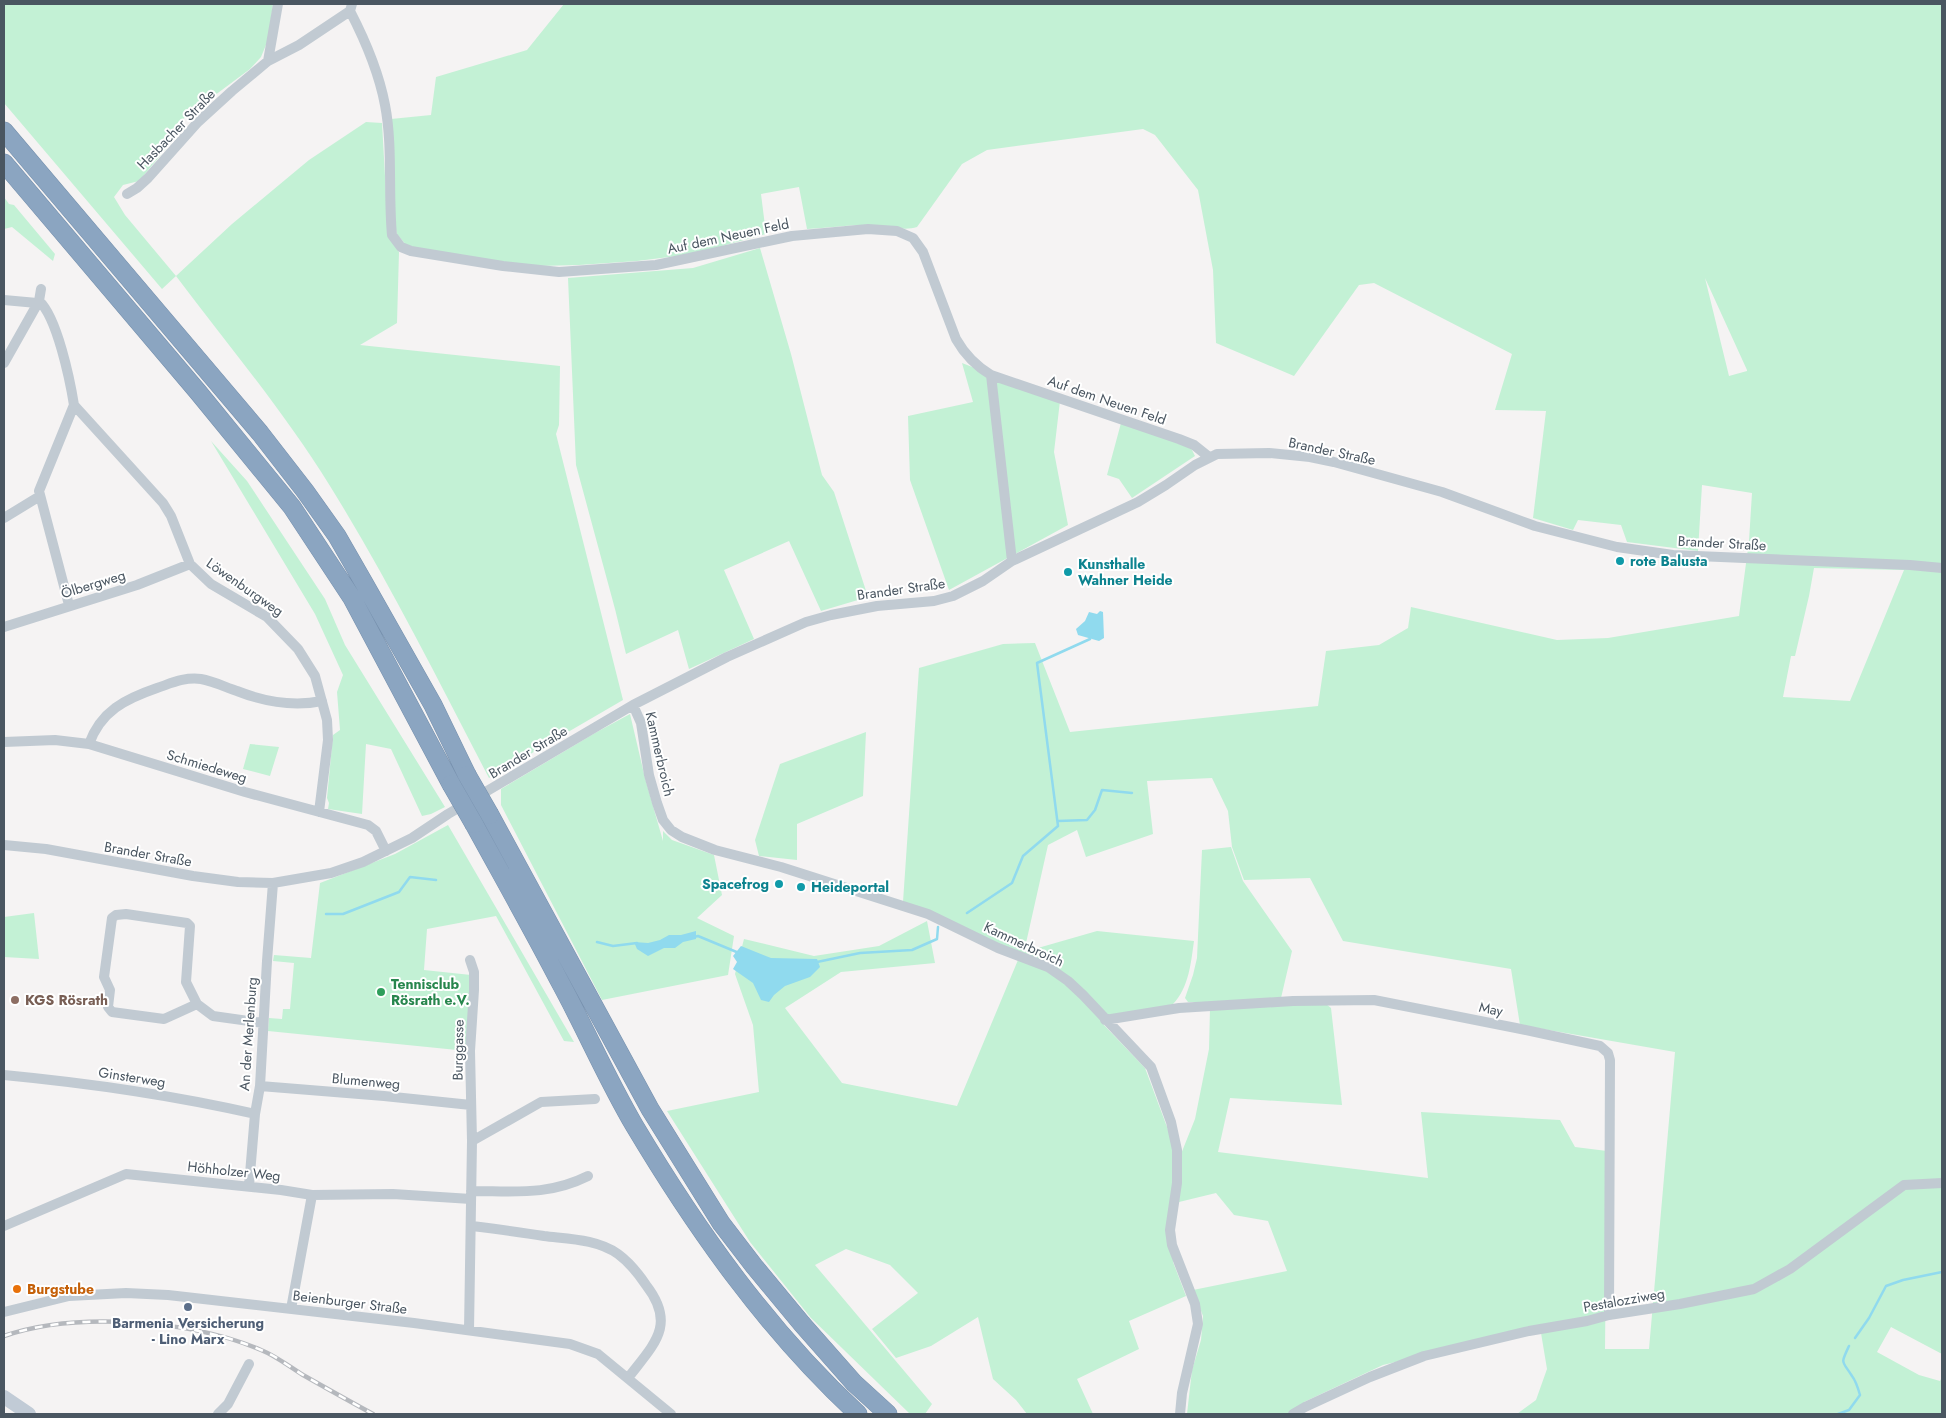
<svg xmlns="http://www.w3.org/2000/svg" width="1946" height="1418" font-family="Jost,sans-serif">
<style>
.green{fill:#c3f1d5;fill-rule:evenodd}
.water{fill:#90daee}
.lines{fill:none;stroke-linecap:round;stroke-linejoin:round}
.stream{stroke:#90daee;stroke-width:2.5}
.motorway-casing{stroke:#7690ad;stroke-width:19}
.minor{stroke:#c1cad2;stroke-width:10}
.secondary{stroke:#c1cbd6;stroke-width:14}
.motorway{stroke:#8ba5c1;stroke-width:18}
.rail-casing{stroke:#b5b8bd;stroke-width:4.5}
.rail{stroke:#fff;stroke-width:2.5;stroke-dasharray:8;stroke-linecap:butt}
.motorway-bridge-casing{stroke:#7690ad;stroke-width:19;stroke-linecap:butt}
.motorway-bridge{stroke:#8ba5c1;stroke-width:18}
.culture-dot{fill:#0f9aa8;stroke:#fff;stroke-width:2}
.leisure-dot{fill:#2e9e5b;stroke:#fff;stroke-width:2}
.education-dot{fill:#8d6e63;stroke:#fff;stroke-width:2}
.food-dot{fill:#e8710a;stroke:#fff;stroke-width:2}
.service-dot{fill:#5c6f8a;stroke:#fff;stroke-width:2}
.labels{text-anchor:middle;stroke-width:4;stroke-linejoin:round;paint-order:stroke}
.street-label{font-size:14px;fill:#4a5661;stroke:#fff}
.culture-label{font-size:14px;font-weight:bold;fill:#0d838f;stroke:#fff;text-anchor:start}
.leisure-label{font-size:14px;font-weight:bold;fill:#27864d;stroke:#fff;text-anchor:start}
.education-label{font-size:14px;font-weight:bold;fill:#785e54;stroke:#fff;text-anchor:start}
.food-label{font-size:14px;font-weight:bold;fill:#c56008;stroke:#fff;text-anchor:start}
.service-label{font-size:14px;font-weight:bold;fill:#4e5e75;stroke:#fff}
</style>
<rect width="100%" height="100%" fill="#f5f3f3"/>
<path class="green" d="M4 4H273L268 40 261 57 250 69 175 125 180 132 139 181 123 185 114 197 125 215 176 276 232 224 309 160 366 122 382 123 388 229 391 240 399 252 397 323 360 345 560 366 559 425 556 434 623 700 489 778C438 680 389 581 330 486 285 413 228 345 176 276L162 289 4 103Z
M564 4H1942V1354L1891 1327 1877 1352 1919 1375 1940 1381 1942 1377V1414H1517L1536 1400 1547 1369 1540 1327 1383 1365 1304 1402V1404L1287 1414H1187L1192 1370 1201 1340 1203 1316 1193 1290 1287 1271 1268 1221 1234 1215 1216 1193 1179 1202 1181 1154 1195 1119 1209 1049 1210 1009 1326 1004 1331 1008 1342 1105 1230 1098 1218 1152 1428 1178 1421 1112 1560 1120 1575 1147 1607 1151 1605 1349H1649L1675 1052 1520 1025 1511 969 1343 941 1310 878 1244 880 1232 847 1228 811 1212 778 1147 781 1153 834 1086 857 1077 830 1048 845 1024 952 1097 931 1194 941C1191 962 1189 988 1173 1004L1103 1024 1145 1068 1170 1135 1174 1155 1173 1262 1186 1296 1129 1321 1139 1349 1077 1379 1093 1414H1027L1016 1400 993 1379 978 1317 931 1346 896 1358 872 1329 918 1293 890 1265 846 1249 815 1265 932 1404 925 1414H910L811 1318 750 1242 667 1111 759 1092 753 1025 735 974 744 939 814 956 879 946 927 921 935 963 841 972 785 1008 842 1083 957 1106 1018 960 903 902 919 668 1003 644 1035 643 1070 732 1318 706 1326 651 1379 645 1408 628 1411 607 1557 640 1608 638 1739 616 1749 541 1752 493 1702 485 1698 551 1627 542 1621 525 1578 520 1573 530 1533 518 1546 411 1495 410 1512 354 1374 283 1359 285 1294 376 1216 343 1213 270 1198 190 1155 135 1143 129 987 150 962 164 917 227C902 232 883 224 866 225 847 225 827 228 807 229L799 187 761 194 766 234 693 254 637 261 579 265 538 266 436 254 406 245 397 234 393 217 391 119 431 115 436 77 527 50ZM1705 278 1747 370V371L1729 376ZM1814 568 1904 570 1850 701 1783 697 1791 656H1795L1809 596Z
M4 197 9 204 14 205 55 254 53 261 12 227 4 229Z
M760 248 791 354 822 475 834 492 868 597 821 611 789 541 724 570 754 639 689 669 678 630 626 654 615 609 576 465 568 278 693 268Z
M962 363 1060 401 1054 452 1068 525 949 590 910 480 908 416 973 402Z
M1121 423 1190 446 1195 456 1132 498 1119 479 1107 475Z
M211 441 247 481 325 599 345 645 445 807 431 814 422 816 391 749 366 744 362 814 328 809 329 803 327 798 333 735 340 730 337 692 343 675 315 614Z
M630 714 645 778 663 841V831L672 840 714 855 722 895 697 918 734 936 728 975 602 1000 501 805V789L595 733Z
M866 732 863 796 797 824V860L759 856 755 840 780 764Z
M250 744 279 747 270 776 243 769Z
M448 825 574 1042 564 1041 496 916 427 929 424 970 471 975 467 1051 268 1031 269 1018 282 1019 283 1009H290L294 963 273 961 274 955 311 958 320 883 395 854Z
M1231 847 1243 881 1292 951 1281 998 1231 1002H1188L1185 998 1193 975 1197 958 1202 850Z
M34 913 39 959 4 957V917Z"/>
<path class="water" d="M1100 611 1103 612 1104 638 1099 641 1078 635 1076 629 1085 621 1089 612 1097 614Z
M696 931V939L683 942 675 948H664L648 956 637 949 634 942 648 943 660 940 669 935H681Z
M741 946 771 958 817 959 820 967 810 977 785 986 774 995 769 1002 761 1000 753 983 733 969 737 962 733 956Z"/>
<g class="lines">
<path class="stream" d="M1058 821 1087 820 1095 810 1102 790 1132 793
M967 913 1012 883 1023 856 1058 826 1037 663 1090 639
M326 914H343L399 892 410 877 436 880
M694 937 698 936 739 953
M597 942 613 946 637 943
M817 962 860 953 912 950 937 939 938 927
M1855 1338 1869 1318 1886 1286 1903 1280 1942 1272
M1838 1414 1849 1410 1860 1395C1858 1388 1856 1381 1852 1376 1842 1360 1840 1365 1849 1346"/>
<g class="motorway-casing">
<path id="motorway" d="M4 131 260 433 305 491 337 536 364 583 433 705 467 775
M4 163 198 392 292 507 352 598 451 784
M490 815 650 1109 721 1223 754 1266 802 1324 854 1383 888 1414
M474 824C503 877 533 930 561 984 586 1030 607 1079 634 1125 696 1229 768 1331 858 1414"/>
</g>
<path class="minor" d="M350 11C365 40 379 73 385 105 393 146 388 193 392 235L401 247 411 251 503 266 559 272 656 265 792 236 868 229 897 231 913 238 923 252 956 339C965 355 976 366 991 375L1179 439 1194 445 1209 457
M268 61 278 4
M127 194 137 188 148 178 198 122 232 91 268 61 299 45 350 11 352 4
M4 300 37 303
M39 301C57 317 70 380 74 405L163 503 171 516 190 564 211 584 267 617 298 649 315 676 327 720 328 740 319 812
M4 363 39 301 41 289
M991 375 1012 561
M4 518 40 496
M69 605 39 491 74 405
M4 627 137 585 190 564
M633 705 641 723 649 775 657 803 663 820 671 830 682 837 715 850 781 867 928 914 998 948 1048 967 1068 981 1083 995 1151 1067 1171 1122 1177 1150V1183L1170 1230 1172 1245 1195 1304 1198 1324 1182 1393 1180 1414
M4 742 55 740 89 744 245 792 368 825 376 831 386 851
M89 744C101 711 125 699 157 688 172 683 184 677 201 679 213 681 225 687 237 691 265 702 292 707 322 701
M4 845 46 849 193 876 238 882 273 883 331 873 363 862 412 838 448 814 633 705 727 657 806 622 831 615 877 606 934 601 953 596 983 581 1012 561 1138 502 1166 485 1195 465 1217 454 1269 453 1310 457 1334 462 1442 492 1535 526 1617 547 1673 555 1910 565 1942 568
M197 1004 186 982 190 926 187 923 126 914 116 915 112 918 104 977 110 990 108 1007 112 1012 164 1019 197 1004 213 1016 263 1023
M1105 1020 1179 1008 1293 1001 1374 1000 1516 1028 1600 1046 1608 1053 1610 1060 1609 1315
M4 1075C88 1083 172 1095 255 1114
M260 1086 384 1096 471 1105
M472 1141 541 1102 595 1099
M249 1186 255 1114 260 1086 267 961 273 883
M471 1191C514 1191 548 1196 588 1176
M4 1226 126 1174 281 1190 312 1195 393 1194 471 1199
M472 1226C496 1229 520 1232 544 1236 568 1239 597 1239 618 1254 629 1262 638 1273 646 1285 677 1325 654 1344 628 1378
M291 1309 312 1195
M4 1312 69 1296 126 1293 168 1295 414 1323 570 1344 598 1354 671 1414
M469 1330 472 1141 470 1051 474 990V972L470 960
M218 1414 228 1404 249 1364
M1293 1414 1305 1407 1370 1377 1424 1356 1529 1331 1587 1321 1609 1315 1680 1304 1754 1289 1790 1269 1904 1185 1942 1183"/>
<path class="secondary" d="M4 1397 29 1414"/>
<use href="#motorway" class="motorway"/>
<g class="rail-casing">
<path id="rail" d="M4 1336C76 1311 191 1320 261 1350 276 1356 290 1367 303 1375 326 1388 349 1401 373 1414"/>
</g>
<use href="#rail" class="rail"/>
<g class="motorway-bridge-casing">
<path id="motorway-bridge" d="M467 775 490 815
M451 784 474 824"/>
</g>
<use href="#motorway-bridge" class="motorway-bridge"/>
</g>
<g class="culture-dot">
<circle cx="1620" cy="561" r="5"/>
<circle cx="1068" cy="572" r="5"/>
<circle cx="779" cy="884" r="5"/>
<circle cx="801" cy="887" r="5"/>
</g>
<circle class="leisure-dot" cx="381" cy="992" r="5"/>
<circle class="education-dot" cx="15" cy="1000" r="5"/>
<circle class="food-dot" cx="17" cy="1289" r="5"/>
<circle class="service-dot" cx="188" cy="1307" r="5"/>
<g class="labels">
<g class="street-label">
<text transform="translate(176 129) rotate(-46)" y="5">Hasbacher Straße</text>
<text transform="translate(728 236) rotate(-12)" y="5">Auf dem Neuen Feld</text>
<text transform="translate(1107 400) rotate(19)" y="5">Auf dem Neuen Feld</text>
<text transform="translate(1332 451) rotate(12)" y="5">Brander Straße</text>
<text transform="translate(1722 543) rotate(3)" y="5">Brander Straße</text>
<text transform="translate(93 584) rotate(-17)" y="5">Ölbergweg</text>
<text transform="translate(245 587) rotate(35)" y="5">Löwenburgweg</text>
<text transform="translate(901 589) rotate(-8)" y="5">Brander Straße</text>
<text transform="translate(528 752) rotate(-31)" y="5">Brander Straße</text>
<text transform="translate(660 754) rotate(77)" y="5">Kammerbroich</text>
<text transform="translate(207 766) rotate(17)" y="5">Schmiedeweg</text>
<text transform="translate(148 854) rotate(10)" y="5">Brander Straße</text>
<text transform="translate(1024 944) rotate(25)" y="5">Kammerbroich</text>
<text transform="translate(1491 1009) rotate(11)" y="5">May</text>
<text transform="translate(248 1034) rotate(-86)" y="5">An der Merlenburg</text>
<text transform="translate(458 1050) rotate(-89)" y="5">Burggasse</text>
<text transform="translate(132 1077) rotate(9)" y="5">Ginsterweg</text>
<text transform="translate(366 1081) rotate(5)" y="5">Blumenweg</text>
<text transform="translate(234 1171) rotate(6)" y="5">Höhholzer Weg</text>
<text transform="translate(1624 1300) rotate(-10)" y="5">Pestalozziweg</text>
<text transform="translate(350 1302) rotate(7)" y="5">Beienburger Straße</text>
</g>
<g class="culture-label">
<text x="1630" y="566">rote Balusta</text>
<text x="1078" y="569">Kunsthalle<tspan x="1078" dy="16">Wahner Heide</tspan></text>
<text x="769" y="889" text-anchor="end">Spacefrog</text>
<text x="811" y="892">Heideportal</text>
</g>
<g class="leisure-label">
<text x="391" y="989">Tennisclub<tspan x="391" dy="16">Rösrath e.V.</tspan></text>
</g>
<g class="education-label">
<text x="25" y="1005">KGS Rösrath</text>
</g>
<g class="food-label">
<text x="27" y="1294">Burgstube</text>
</g>
<g class="service-label">
<text x="188" y="1328">Barmenia Versicherung<tspan x="188" dy="16">- Lino Marx</tspan></text>
</g>
</g>
<rect width="1946" height="1418" fill="none" stroke="#4a5661" stroke-width="10"/>
</svg>
